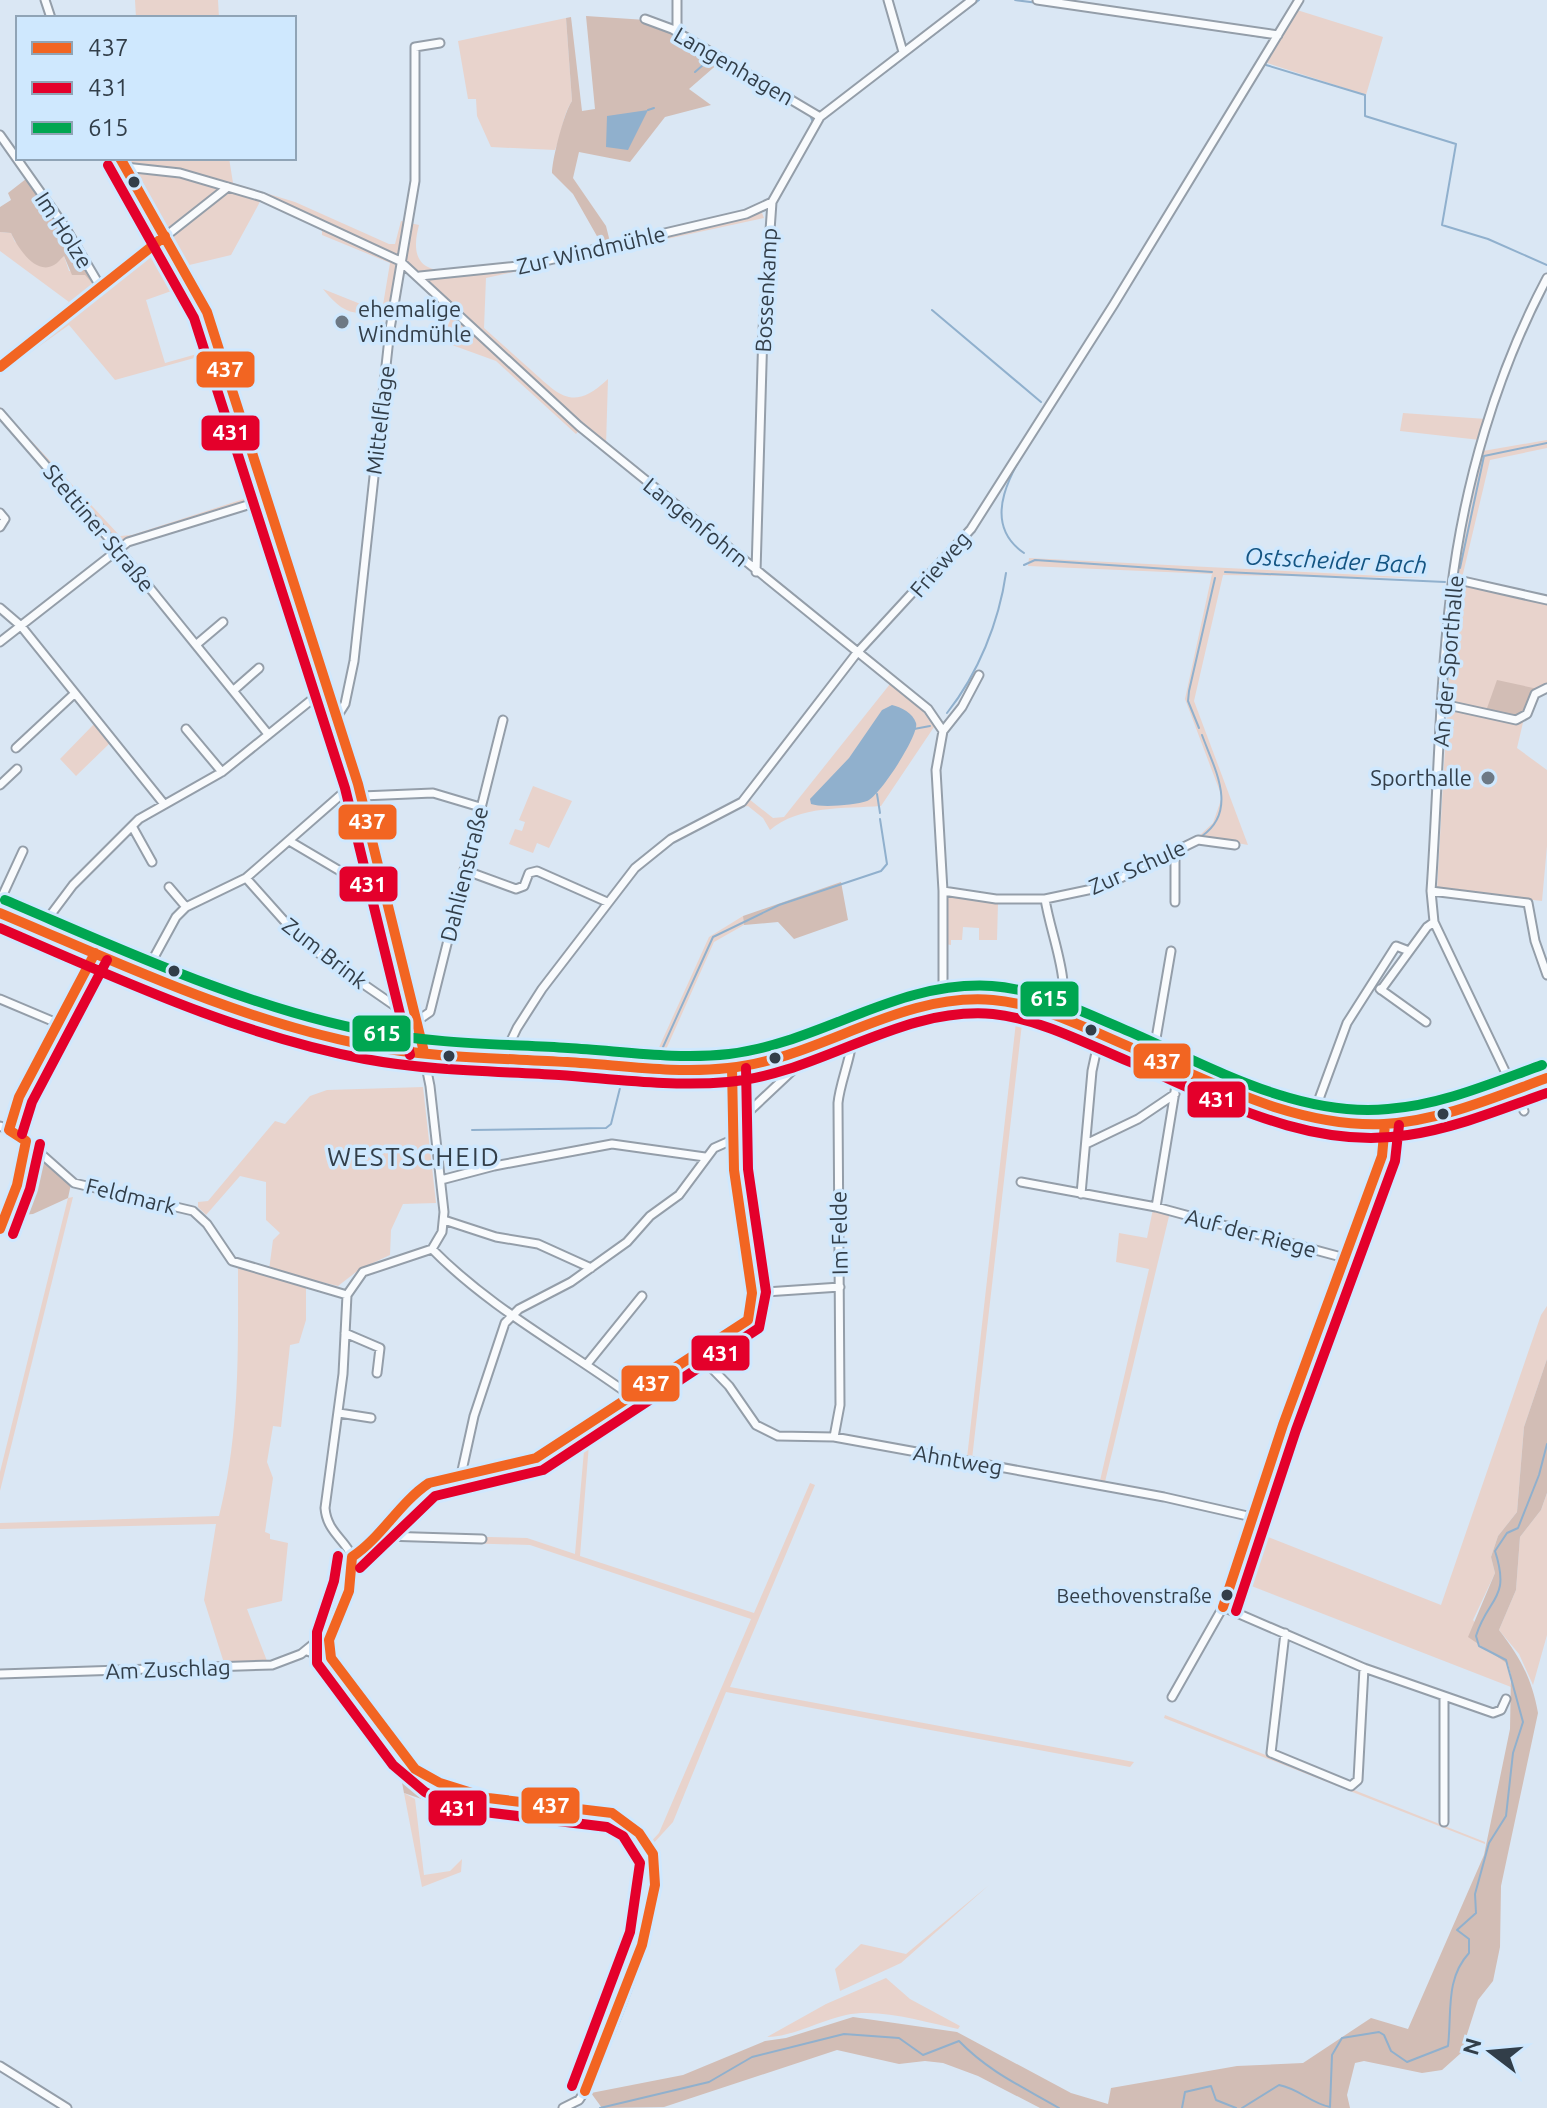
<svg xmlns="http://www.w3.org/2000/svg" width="1547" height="2108" font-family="Ubuntu,sans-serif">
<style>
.green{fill:#e8d3cc}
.forest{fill:#d2bdb5}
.water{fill:#90b0cd}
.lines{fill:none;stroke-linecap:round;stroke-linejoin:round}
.stream{stroke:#90b0cd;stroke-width:2}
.minor-casing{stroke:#949ea9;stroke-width:11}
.major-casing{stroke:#bdc5cc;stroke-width:13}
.minor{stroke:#f9fbfd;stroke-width:7}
.major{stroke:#f1edec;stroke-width:9}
.bus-1-casing{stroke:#cfe8fe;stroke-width:16}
.bus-2-casing{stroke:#cfe8fe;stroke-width:16}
.bus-3-casing{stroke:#cfe8fe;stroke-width:16}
.bus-1{stroke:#f26522;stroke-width:10}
.bus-2{stroke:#e4002b;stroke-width:10}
.bus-3{stroke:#00a651;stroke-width:10}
.bus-dot{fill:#323e49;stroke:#cfe8fe;stroke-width:3}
.poi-dot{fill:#6d7985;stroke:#cfe8fe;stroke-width:3}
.labels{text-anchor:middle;stroke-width:7;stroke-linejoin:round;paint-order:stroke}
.bus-label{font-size:20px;fill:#323e49;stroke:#cfe8fe;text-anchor:end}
.street-label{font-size:22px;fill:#323e49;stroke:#cfe8fe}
.poi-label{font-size:22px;fill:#323e49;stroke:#cfe8fe;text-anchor:start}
.water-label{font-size:24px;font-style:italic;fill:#145583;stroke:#cfe8fe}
.quarter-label{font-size:26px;letter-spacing:2px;fill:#323e49;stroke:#cfe8fe}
.line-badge{stroke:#cfe8fe;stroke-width:3}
.badge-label{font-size:22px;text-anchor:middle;font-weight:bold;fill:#fff}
</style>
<rect width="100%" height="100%" fill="#dae7f4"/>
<path class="green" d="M135 0H218L219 18H136Z
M1297 10 1383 37 1366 95 1267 63Z
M566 18 572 101C563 113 562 134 555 150L491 147 477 116 476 99H468L458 41Z
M116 158H229L233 183 295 202 389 244H395L401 221 419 225C415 240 412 261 430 268 465 282 613 242 655 231V238L762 213 764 218 486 278 484 328C500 342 515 356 531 370 560 396 573 412 608 379L606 445 582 427 576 434 496 361 441 341 453 314 398 264 390 311C355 314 347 318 323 289L378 311 383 305 390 263 322 235V230L261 200 231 255 181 267 177 289 146 300 165 363 222 347 269 496 126 541 113 551 0 419V407L120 536 132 535 259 494 216 352 115 380 69 325 0 374V361L69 302 0 251V232L11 233 15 242 64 256 69 271 95 274 101 282 161 233Z
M1403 413 1486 419 1480 440 1400 431Z
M1547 440V448L1490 460 1462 578 1457 575 1483 451Z
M1029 558 1422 578 1223 575 1194 701 1248 845 1199 836 1213 823 1222 797 1185 699 1212 574 1028 566Z
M1460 583 1547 602V687L1525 714 1517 748 1547 770V846L1542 901 1437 890 1454 589Z
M890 684 919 706 934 727 881 806C844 809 799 805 770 830L763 818 748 806 742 807 749 799 773 818 784 817Z
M94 724 110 743 76 776 60 759Z
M533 786 572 801 549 848 537 843 533 853 509 844 515 829 522 831 525 822 519 820Z
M951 896 998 903 997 940H979V928L963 927 962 940H951V945L945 944 947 899Z
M743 916 744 925 714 942 664 1054H656L709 937Z
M1017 1013 1023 1015 972 1459 967 1458Z
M423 1087 436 1203 403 1204 391 1230 390 1255 360 1269 338 1286 269 1270 273 1240 280 1233 266 1220V1182L240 1176 206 1215 198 1207V1202L208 1201 275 1121 285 1124 310 1096 327 1090Z
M73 1197 0 1491V1472L68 1198Z
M1154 1204 1171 1208 1104 1486 1099 1485 1149 1269 1116 1262 1119 1233 1147 1238Z
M238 1267 306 1288V1320L299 1343 290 1345 281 1427 273 1426 267 1462 273 1478 265 1532 270 1534V1539L288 1543 282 1601 247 1609 267 1661 224 1663 204 1600 216 1524 0 1529V1523L219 1516C240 1433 238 1352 238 1267Z
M1547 1306V1359L1524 1427 1517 1512 1498 1536 1491 1557 1495 1573 1473 1620 1508 1664 1511 1687 1236 1580 1253 1531 1441 1605 1541 1315Z
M603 1419 589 1444 580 1556 754 1613 810 1483 815 1485 730 1687 1134 1762 1130 1767 726 1692 673 1822 652 1845C673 1881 643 1956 631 1995L619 1998C634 1960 661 1887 645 1848L659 1833 751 1619 530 1545 396 1541 398 1535 527 1538 575 1554 585 1439 531 1471V1465Z
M1547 1493V1635L1533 1685 1519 1654 1499 1630 1516 1590 1520 1537 1541 1510Z
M1165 1715 1485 1842V1844L1164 1718Z
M404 1793 415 1799 424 1875 450 1871 462 1859 461 1872 422 1887Z
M989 1885 901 1963 840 1991 835 1969 861 1944 906 1954Z
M886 1978 910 1999 960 2026 958 2029C923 2022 881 2008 846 2015 818 2021 796 2036 767 2037L826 2004Z"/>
<path class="forest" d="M586 16 646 20 720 62 689 89 711 105 665 117 630 162 579 152 573 178 606 226 610 242 602 245 573 194 552 173C552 160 564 112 572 101L566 18 571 17 582 111 595 109Z
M31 175 95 274 93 284 85 275H72L64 256C60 259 58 263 54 265 35 276 17 246 11 233L0 232V207L11 200 8 193Z
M1497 680 1538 689 1525 714 1515 718 1486 711Z
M841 882 848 920 794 939 778 922 744 925 743 916Z
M32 1152 71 1184 68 1198 33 1214 12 1216Z
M1547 1359V1493L1541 1510 1520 1537 1516 1590 1499 1630C1520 1657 1532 1679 1538 1713L1501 1886 1500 1947 1493 1981 1478 2000 1461 2053 1442 2070 1422 2073 1364 2061 1355 2063 1347 2095 1350 2108H1040L978 2076 943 2063 925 2061 899 2064 837 2050 664 2107 602 2108 591 2093 683 2075 765 2041 786 2038 853 2017 957 2032 1071 2093 1108 2104 1111 2088 1237 2066 1303 2063 1371 2018 1408 2029 1484 1855 1510 1729 1511 1675 1508 1664 1468 1637 1495 1573 1491 1557 1498 1536 1517 1512 1524 1427Z
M407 1765 427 1782 453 1793 448 1808 404 1793 399 1767Z"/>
<path class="water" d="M648 110 628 150 606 147 607 116Z
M892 705C901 707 913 713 916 723 920 734 879 797 867 801 855 805 822 808 811 804L810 799 849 758 882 710Z"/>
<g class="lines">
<path class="stream" d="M1015 0 1038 3
M1100 13 1237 33
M1244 34 1268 38
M911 52 979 0
M1266 65 1365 95V116L1456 144 1442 225 1488 239 1547 265
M695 72 711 58
M885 72 896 64
M648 110 654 108
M809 113 813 122
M932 310 1041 402
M1024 553C970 516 1027 450 1051 410
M1024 565 1035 560 1212 572
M1460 568 1484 456 1547 443
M1225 572 1445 582
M947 713C978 674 999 622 1006 573
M1199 728 1188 701 1189 691 1215 578
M914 729 930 726
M877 794 880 813
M1202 836C1239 810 1214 768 1202 735
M658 1058 713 937 779 905 881 871 887 864 880 819
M472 1130 606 1128 611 1124 624 1072
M600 2108 709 2082 752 2057 844 2034 899 2038 923 2055 959 2041C989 2072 1023 2087 1059 2108
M1182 2108 1185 2092 1211 2086 1216 2100 1236 2108
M1242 2108 1279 2085C1300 2089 1310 2103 1330 2107L1332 2055 1342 2038 1379 2032 1384 2035 1391 2051 1407 2062 1448 2046C1452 2013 1445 1979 1469 1953V1939L1457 1930 1476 1913 1475 1894 1489 1843 1506 1816 1513 1753 1523 1722 1506 1660 1479 1646 1476 1636C1488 1597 1511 1600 1495 1551L1507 1533 1518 1528 1539 1475 1547 1444"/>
<g class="minor-casing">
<path id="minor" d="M45 0 51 18
M888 0 903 52
M1037 0 1278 35
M645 19 672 29 820 117
M677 33V0
M0 135 65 227 100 286
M120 158 207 312 326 693 358 784 415 1012 430 1086 444 1212 442 1232 432 1249 363 1272 347 1295 343 1374 325 1508C327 1534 349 1541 352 1560 357 1594 325 1620 327 1648 329 1670 354 1691 367 1708 383 1729 398 1754 417 1770 471 1816 548 1796 612 1813 631 1823 651 1840 655 1862 662 1917 608 2039 585 2091L579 2100 563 2108
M125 167 180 173 262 197 400 261 579 426 928 709 943 731
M420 276 528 265 746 214 772 202
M0 367 228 187
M0 413 119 550 268 734
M0 513 5 519 0 527
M756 572 763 330 772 202 820 117 972 0
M1454 579 1547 600
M0 608 21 626 164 804
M0 642 128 542 267 499
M197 644 223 622
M234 690 259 668
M1443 704 1516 720 1527 714 1535 694 1547 688
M335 720 345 704 354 661 390 329 415 181V47L440 43
M186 729 222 772
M16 748 74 694
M0 785 17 769
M362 796 433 793 480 807
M132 826 152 862
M291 842 379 894H386
M464 870 516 889 524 886 529 873 537 871 607 902
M246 878 304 943 395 1006 415 1012
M169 887 186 907
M943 891 996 899H1045L1102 887 1198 840 1235 845
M1431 891 1528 903 1535 941 1547 975
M1045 899C1051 937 1072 981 1060 1019
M0 901 23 851
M1175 902V850
M43 931 49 917 73 885 139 819 222 772 315 697 326 693
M146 972 176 917 186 907 246 878 351 786 358 784
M1380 989 1426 1022
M1381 990 1427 927 1434 922
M0 999 57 1023
M943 1000V891L936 770 943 731 962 707 979 675
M417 1021 430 1012 503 720
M1153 1056 1171 951
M508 1058V1047L517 1028 542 989 635 868 671 839 742 802 856 654 971 529 1114 304 1299 0
M1524 1111 1434 922 1431 891C1438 791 1439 690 1451 592 1464 484 1496 374 1547 278
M1312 1118 1347 1023 1396 946 1409 951
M732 1121 741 1119 792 1071 795 1054
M0 1126 21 1136 74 1183 193 1211 207 1224 232 1261 347 1295
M9 1130 19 1097 95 953
M1088 1143 1138 1119 1175 1094
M441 1180 494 1166 612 1144 705 1157
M1021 1182 1156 1207 1345 1258
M1081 1194 1092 1071 1100 1034
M1156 1207 1179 1067
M444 1220 496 1237 538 1244 591 1268
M0 1229 17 1185 26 1141
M432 1249C491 1309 564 1347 631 1396
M752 1293 840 1287
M345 1333 380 1348 377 1373
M697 1353 729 1386 756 1425 778 1436 834 1437 1164 1497 1252 1517
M587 1364 642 1296
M339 1413 371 1418
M834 1437 840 1405 838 1103C840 1080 855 1050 851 1032
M461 1475 474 1416 505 1323 519 1309 571 1282 627 1242 650 1216 679 1195 714 1148 732 1140
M380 1533 384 1536 482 1539
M352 1557C382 1537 399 1503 429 1483L536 1458 748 1320 752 1293 734 1170 732 1068
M1223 1607 1364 1668 1493 1713 1501 1710 1506 1699
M1285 1633 1271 1753 1351 1786 1358 1780 1364 1668
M307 1651 330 1659
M0 1674 272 1665 301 1654 322 1637H328
M1172 1697 1223 1607 1283 1425 1382 1156 1385 1124
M1444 1822V1697
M0 2066 67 2108"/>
</g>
<g class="major-casing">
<path id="major" d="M0 913C114 961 245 1022 365 1045 431 1058 501 1057 567 1062 620 1065 675 1072 729 1068 821 1060 898 990 993 1000 1038 1005 1081 1027 1123 1044 1203 1076 1296 1130 1384 1124 1440 1120 1495 1096 1547 1078"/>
</g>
<use href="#minor" class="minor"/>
<use href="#major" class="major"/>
<g class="bus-1-casing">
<path id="bus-1" d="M120 158 207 312 358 784 424 1052
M0 367 165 236
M0 913C119 963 238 1020 365 1045 431 1058 499 1058 567 1062 620 1065 675 1074 728 1068 820 1059 898 992 993 1000 1041 1004 1087 1029 1130 1047 1211 1081 1294 1128 1384 1124 1440 1121 1495 1097 1547 1078
M0 1229 17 1185 26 1141 9 1130 19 1097 95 953
M1223 1607 1283 1425 1382 1156 1385 1124
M585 2091 642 1945 655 1885 653 1854 639 1833 612 1813 488 1798 440 1783 415 1769 331 1658 329 1640 349 1591 352 1557C382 1537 399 1503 429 1483L536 1458 748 1320 752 1293 734 1170 732 1068"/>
</g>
<g class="bus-2-casing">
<path id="bus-2" d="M108 165 194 318 345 788 410 1055
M0 928C118 979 238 1035 365 1059 429 1071 494 1071 559 1075 615 1079 672 1087 728 1082 820 1074 899 1006 993 1014 1040 1019 1087 1044 1130 1062 1218 1099 1309 1151 1408 1135 1456 1128 1501 1109 1547 1093
M22 1134 32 1102 107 960
M13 1234 30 1189 40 1144
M338 1556 334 1581 317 1632V1663L393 1765 425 1792 460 1809 607 1827 623 1836 640 1863 630 1932 572 2086
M360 1568 435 1496 543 1470 759 1328 766 1292 748 1169 746 1068
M1236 1611 1296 1430 1395 1161 1399 1125"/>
</g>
<g class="bus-3-casing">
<path id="bus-3" d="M5 900C123 950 242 1006 368 1031 434 1044 502 1044 568 1048 621 1051 676 1060 729 1054 821 1043 897 980 992 986 1037 989 1080 1011 1121 1028 1204 1063 1295 1118 1388 1109 1442 1105 1492 1083 1542 1065"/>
</g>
<use href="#bus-1" class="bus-1"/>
<use href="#bus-2" class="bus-2"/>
<use href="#bus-3" class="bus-3"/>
</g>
<g class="bus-dot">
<circle cx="134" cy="182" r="7"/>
<circle cx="174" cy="971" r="7"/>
<circle cx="1091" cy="1030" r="7"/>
<circle cx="449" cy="1056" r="7"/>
<circle cx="775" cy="1058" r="7"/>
<circle cx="1443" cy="1114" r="7"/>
<circle cx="1227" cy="1595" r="7"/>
</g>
<g class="poi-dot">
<circle cx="342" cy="322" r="8"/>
<circle cx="1488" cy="778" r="8"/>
</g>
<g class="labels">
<g class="bus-label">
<text x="1212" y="1603">Beethovenstraße</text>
</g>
<g class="street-label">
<text transform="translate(734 66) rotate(30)" y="8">Langenhagen</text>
<text transform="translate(64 230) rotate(57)" y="8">Im Holze</text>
<text transform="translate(591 250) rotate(-13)" y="8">Zur Windmühle</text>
<text transform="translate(766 290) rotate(-87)" y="8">Bossenkamp</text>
<text transform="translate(380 420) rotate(-83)" y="8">Mittelflage</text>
<text transform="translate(696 522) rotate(39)" y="8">Langenfohrn</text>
<text transform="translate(99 528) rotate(50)" y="8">Stettiner Straße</text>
<text transform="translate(940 564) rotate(-49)" y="8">Frieweg</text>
<text transform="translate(1448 661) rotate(-85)" y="8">An der Sporthalle</text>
<text transform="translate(1137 867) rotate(-24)" y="8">Zur Schule</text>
<text transform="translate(464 874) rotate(-76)" y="8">Dahlienstraße</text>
<text transform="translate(325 953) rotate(38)" y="8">Zum Brink</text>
<text transform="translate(131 1196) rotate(14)" y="8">Feldmark</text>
<text transform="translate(839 1233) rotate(-91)" y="8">Im Felde</text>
<text transform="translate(1251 1233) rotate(15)" y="8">Auf der Riege</text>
<text transform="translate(958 1460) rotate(10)" y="8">Ahntweg</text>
<text transform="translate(168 1669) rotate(-2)" y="8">Am Zuschlag</text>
</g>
<g class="poi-label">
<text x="358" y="317">ehemalige<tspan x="358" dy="25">Windmühle</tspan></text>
<text x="1472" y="786" text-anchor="end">Sporthalle</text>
</g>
<g class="water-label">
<text transform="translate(1336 561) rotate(3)" y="8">Ostscheider Bach</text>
</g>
<g class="quarter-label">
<text x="414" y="1166">WESTSCHEID</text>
</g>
</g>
<g class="line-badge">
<rect x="195" y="350" width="61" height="39" rx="8" fill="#f26522"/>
<rect x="200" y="414" width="61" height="38" rx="8" fill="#e4002b"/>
<rect x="337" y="803" width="61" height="38" rx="8" fill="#f26522"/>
<rect x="338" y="865" width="61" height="38" rx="8" fill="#e4002b"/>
<rect x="1019" y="980" width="61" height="38" rx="8" fill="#00a651"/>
<rect x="351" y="1014" width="61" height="39" rx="8" fill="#00a651"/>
<rect x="1132" y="1042" width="60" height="38" rx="8" fill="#f26522"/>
<rect x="1186" y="1080" width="61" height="39" rx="8" fill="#e4002b"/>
<rect x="690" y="1334" width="61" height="38" rx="8" fill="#e4002b"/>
<rect x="620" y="1364" width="61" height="39" rx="8" fill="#f26522"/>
<rect x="520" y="1786" width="61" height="39" rx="8" fill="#f26522"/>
<rect x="427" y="1789" width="61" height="38" rx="8" fill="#e4002b"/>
</g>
<g class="badge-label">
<text x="225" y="377">437</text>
<text x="231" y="440">431</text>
<text x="367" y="829">437</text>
<text x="368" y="892">431</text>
<text x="1049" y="1006">615</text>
<text x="382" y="1041">615</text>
<text x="1162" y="1069">437</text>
<text x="1217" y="1107">431</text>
<text x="721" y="1361">431</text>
<text x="651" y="1391">437</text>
<text x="551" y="1813">437</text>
<text x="458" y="1816">431</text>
</g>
<rect x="16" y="16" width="280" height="144" fill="#cfe8fe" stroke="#90a4b6" stroke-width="2"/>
<rect x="32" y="42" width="40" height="12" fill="#f26522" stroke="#90a4b6" stroke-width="2"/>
<text x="88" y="56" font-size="24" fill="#323e49">437</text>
<rect x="32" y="82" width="40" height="12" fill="#e4002b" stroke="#90a4b6" stroke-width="2"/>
<text x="88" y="96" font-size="24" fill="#323e49">431</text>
<rect x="32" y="122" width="40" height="12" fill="#00a651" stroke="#90a4b6" stroke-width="2"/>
<text x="88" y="136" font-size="24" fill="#323e49">615</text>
<g transform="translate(1491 2052) rotate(286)" stroke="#cfe8fe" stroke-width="6" paint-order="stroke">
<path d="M0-6L14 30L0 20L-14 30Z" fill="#323e49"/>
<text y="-12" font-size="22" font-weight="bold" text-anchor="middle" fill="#323e49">N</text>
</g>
</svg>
